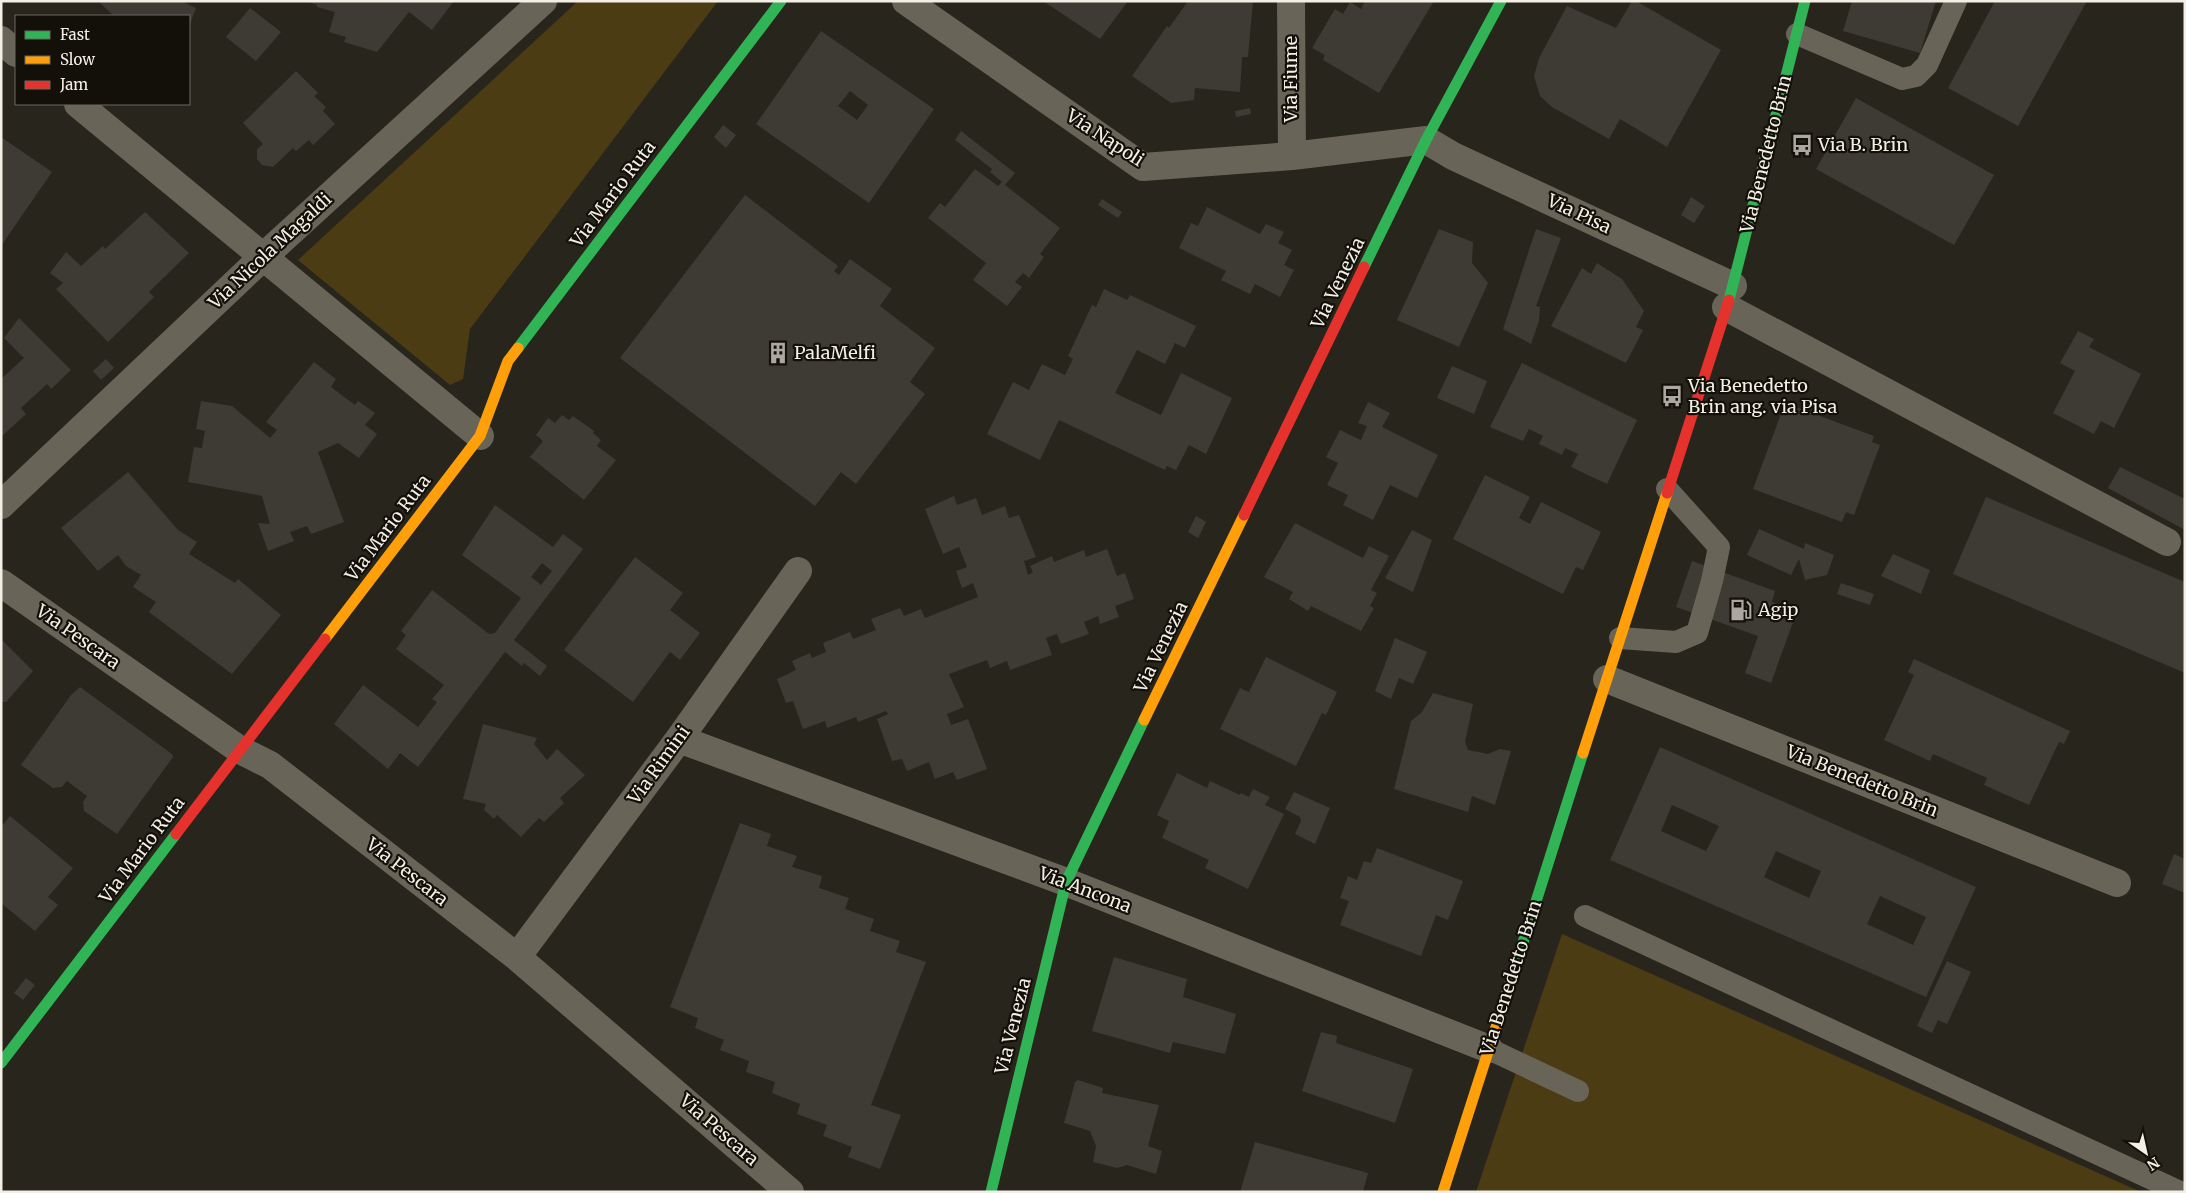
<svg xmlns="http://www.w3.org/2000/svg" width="2186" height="1193" font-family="Merriweather,serif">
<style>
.green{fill:#4c3c14}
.building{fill:#3e3b34;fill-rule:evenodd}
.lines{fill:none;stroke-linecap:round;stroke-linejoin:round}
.lane{stroke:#696458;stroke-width:22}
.street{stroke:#696458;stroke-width:28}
.fast{stroke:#30b455;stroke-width:11}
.slow{stroke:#ff9f0a;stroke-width:11}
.jam{stroke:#e5322d;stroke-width:11}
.labels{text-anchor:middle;stroke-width:4.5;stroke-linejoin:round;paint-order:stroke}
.street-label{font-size:18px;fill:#f3efe5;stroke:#13100a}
.poi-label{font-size:18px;fill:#f3efe5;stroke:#13100a;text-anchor:start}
</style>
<rect width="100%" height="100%" fill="#28251d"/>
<path class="green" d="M578 1H718L470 329 463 379 450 385 298 260Z
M1562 934 2141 1192H1476Z"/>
<path class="building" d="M101 1H181L196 8 189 27V16H114L100 3Z
M306 1H454L432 30 409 12 377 52 344 42 346 37 329 32 335 12 317 7V5Z
M1043 1H1128L1100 39Z
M1188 1H1253L1248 57H1242L1240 92 1195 88 1194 100 1171 103 1132 76 1167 26 1169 28Z
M1365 1H1434L1379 93 1323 60 1325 55 1312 48 1335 9 1343 14 1350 2 1361 9Z
M1632 1H1636L1721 50 1667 147 1620 119 1609 139 1552 107 1540 96 1534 76 1539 58 1567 6 1616 28Z
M1852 1H1936L1920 53 1843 31Z
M1995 1H2087L2018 126 1948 88Z
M250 8 281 32 256 61 226 37Z
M821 31 934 109 869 203 756 124ZM850 91 868 105 857 120 838 106Z
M296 71 318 93 314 96 326 107 323 111 335 124 313 145 309 140 296 151 293 148 273 167 262 165 257 159V149L263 144 243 123Z
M1856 98 1994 175 1954 245 1816 169Z
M1250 108 1251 114 1236 117 1235 111Z
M723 125 736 135 726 148 714 137Z
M961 131 1015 173 1005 185 1060 228 1040 254 1044 257 1029 278 1023 273 1015 282 1022 287 1007 306 973 280 986 263 928 218 940 203 945 207 975 169 998 186 1002 182 990 172 992 169 955 140Z
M1 137 52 172 1 246Z
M745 195 838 266 834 271 839 275 850 259 892 289 880 306 935 348 910 382 925 394 856 484 841 472 815 506 620 358Z
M1691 197 1705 206 1694 223 1681 215Z
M1102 199 1122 212 1118 218 1098 205Z
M1207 207 1260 234 1266 224 1284 232 1278 243 1292 250 1284 265 1294 270 1280 297 1255 284 1250 294 1221 280 1226 271 1179 248 1191 223 1198 226Z
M145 212 189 253 149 292 154 297 108 342 56 289 63 283 50 273 66 252 81 266 103 246 105 249Z
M1439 229 1473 242 1472 263 1488 283 1459 347 1397 320Z
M1536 229 1561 238 1536 306 1540 307 1539 321 1531 344 1503 329Z
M1597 263 1622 279 1644 311 1636 327 1643 330 1626 363 1551 326 1582 268 1591 274Z
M1104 289 1127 300 1130 295 1196 326 1185 348 1175 343 1165 364 1137 350 1115 393 1161 415 1181 373 1232 398 1206 454 1189 445 1176 470 1167 466 1165 470 1059 420 1040 460 987 434 1013 382 1029 390 1042 364 1065 375 1073 359 1068 356 1092 305 1096 307Z
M19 318 71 370 51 389 47 384 21 408 26 414 1 437V379L24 358 4 338Z
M2078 331 2094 339 2089 347 2141 374 2114 428 2101 421 2094 434 2053 413 2075 371 2060 363Z
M106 359 114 368 101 380 93 371Z
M314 362 336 379 331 387 355 405 358 401 375 413 365 425 377 434 359 458 338 443 318 452 344 522 311 534 307 526 290 532 294 541 268 551 258 523 270 524 262 496 188 482 194 447 202 448 205 431 196 429 201 401 232 406 270 438 277 430 266 422Z
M1522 363 1637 420 1607 484 1571 467 1578 454 1565 448 1562 455 1539 444 1543 436 1529 429 1523 441 1490 427Z
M1452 366 1487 381 1474 414 1437 398Z
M1368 402 1390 413 1382 427 1438 455 1417 498 1390 485 1373 520 1343 505 1348 495 1327 485 1338 463 1326 457 1340 430 1361 440 1367 426 1358 423Z
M1785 403 1874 436 1872 442 1880 445 1854 515 1846 512 1842 522 1753 489Z
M562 415 569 420 573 416 594 431 593 433 601 440 597 446 616 460 584 500 530 457 543 441 536 435 548 418 555 423Z
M2120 467 2185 499V530L2108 488Z
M128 472 178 530 197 542 189 554 235 583 238 579 281 615 232 674 149 612 156 602 133 587 141 575 126 566 118 555 98 571 61 528Z
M1485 475 1530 497 1519 518 1530 524 1541 502 1601 532 1583 570 1576 567 1563 594 1453 539Z
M954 496 957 505 976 498 982 515 1005 506 1009 518 1019 515 1036 557 1024 561 1028 575 1033 572 1030 566 1052 556 1054 562 1084 550 1086 557 1107 549 1117 576 1125 573 1134 599 1115 606 1119 617 1100 624 1098 616 1084 622 1089 634 1061 644 1057 634 1046 638 1052 655 1010 670 1007 661 990 668 987 660 949 674 964 707 947 714 951 725 968 719 987 769 957 780 953 772 935 779 929 762 907 771 902 759 892 761 877 719 888 714 886 711 858 722 856 717 827 728 825 721 803 729 793 701 786 703 777 679 796 670 792 661 810 653 812 658 826 652 823 643 850 632 853 639 876 630 871 619 900 608 904 616 921 609 925 618 978 597 973 583 962 588 956 571 967 567 959 547 943 554 925 509Z
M1986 497 2185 582V673L1953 574Z
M495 505 553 547 563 534 583 549 514 640 547 666 540 676 524 663 522 666 505 652 418 767 400 753 388 769 334 724 363 685 418 727 437 702 432 699 444 685 396 649 406 635 401 631 432 590 489 634 495 633 521 598 462 555ZM542 563 552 571 541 585 531 577Z
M1196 516 1206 522 1198 538 1188 532Z
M1295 523 1363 558 1369 546 1389 556 1371 590 1377 593 1370 606 1374 608 1361 631 1311 606 1308 611 1289 599 1293 592 1264 577Z
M1759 529 1804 549 1805 543 1834 555 1827 575 1805 580 1799 559 1791 575 1747 555Z
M1412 530 1432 540 1413 592 1385 578Z
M1893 554 1930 570 1921 594 1881 576Z
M635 557 683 593 670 610 700 633 680 660 670 652 633 702 564 650Z
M1692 561 1775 591 1772 602 1797 611 1771 683 1745 673 1758 636 1676 607Z
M1841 583 1874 594 1870 605 1837 594Z
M1395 638 1427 652 1413 684 1399 678 1391 699 1375 691Z
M1 639 33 671 6 702H1Z
M1266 657 1337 692 1326 715 1322 713 1296 766 1220 729 1240 688 1249 692Z
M1914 659 2070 731 2064 744 2059 742 2029 805 1984 785 1987 778 1933 754 1930 761 1884 740 1914 675 1908 672Z
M80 687 172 754 173 757 117 834 84 811 83 802 87 796 67 781 62 787 53 788 21 765 71 695Z
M1433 693 1473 704 1465 742 1468 750 1488 754 1500 749 1511 751 1495 805 1472 796 1468 812 1394 789 1411 721 1422 712Z
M483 724 537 738 534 744 547 760 557 749 585 775 560 798 564 803 544 822 539 818 521 837 497 815 494 819 484 810 486 804 463 799Z
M1660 747 1976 887 1926 997 1610 860ZM1672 805 1719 826 1706 851 1661 831ZM1776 851 1821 871 1809 898 1764 877ZM1880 896 1926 917 1913 945 1867 924Z
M1177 773 1207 788 1210 781 1240 795 1241 793 1249 797 1253 789 1270 797 1265 805 1284 814 1248 889 1205 868 1209 860 1162 838 1169 821 1157 815Z
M1294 792 1330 808 1315 844 1295 834 1301 821 1300 817 1285 809Z
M10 816 73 868 48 897 58 905 35 931 1 903V827Z
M740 823 771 834 767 846 797 856 792 867 822 876 819 888 849 898 845 909 874 919 870 931 900 941 896 952 926 962 871 1105 901 1115 880 1169 848 1157 852 1147 823 1136 827 1125 797 1114 800 1104 772 1093 775 1082 746 1072 749 1061 720 1050 724 1040 695 1028 698 1018 670 1007Z
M1377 848 1463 881 1448 920 1436 915 1421 956 1340 925 1349 901 1340 898 1348 876 1357 880 1364 861 1371 863Z
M2174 854 2185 859V893L2162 884Z
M1114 957 1187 979 1183 997 1236 1014 1225 1054 1173 1042 1170 1053 1092 1031Z
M1947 961 1971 972 1947 1024 1938 1020 1932 1033 1917 1026Z
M26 978 35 985 23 1000 14 993Z
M1321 1032 1337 1036 1336 1043 1413 1069 1395 1123 1302 1091Z
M1078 1080 1103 1088 1102 1093 1159 1105 1148 1146 1162 1151 1156 1174 1127 1165 1117 1168 1093 1162 1096 1146 1090 1131 1064 1123 1075 1082Z
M1255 1142 1368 1173 1363 1192H1240Z"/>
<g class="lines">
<path class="lane" d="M1797 34 1902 79 1916 76 1927 65 1956 1
M1620 638 1676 642 1697 633 1712 581 1719 547 1667 489
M1585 916 2180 1192
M1489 1049 1578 1091"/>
<path class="street" d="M906 1 1143 167 1292 156 1426 140 1453 156 1733 286
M1291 1 1292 156
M1 40 16 53
M78 104 480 436
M1726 307 2167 542
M1 505 263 257 543 1
M1 583 240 750 270 765 517 957 790 1192
M1607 679 2117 883
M679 739 1066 882 1489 1049
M517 957 679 739 798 571"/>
<path class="fast" d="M1364 267 1426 140 1501 1
M1729 300 1805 1
M518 348 781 1
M1514 971 1583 753
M1 1063 176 834
M991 1192 1066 882 1144 720"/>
<path class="slow" d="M325 639 480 436 508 361 518 348
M1144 720 1244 515
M1583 753 1667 493
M1443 1192 1514 971"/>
<path class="jam" d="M1667 493 1729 300
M1244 515 1364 267
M176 834 325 639"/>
</g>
<defs>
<g id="bus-bare" transform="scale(1.725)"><path d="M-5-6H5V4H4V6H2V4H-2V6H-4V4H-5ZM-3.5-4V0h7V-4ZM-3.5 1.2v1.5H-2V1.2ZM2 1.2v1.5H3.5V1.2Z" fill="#aca89f" stroke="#13100a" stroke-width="2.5" paint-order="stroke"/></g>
<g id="building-bare" transform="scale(1.725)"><path d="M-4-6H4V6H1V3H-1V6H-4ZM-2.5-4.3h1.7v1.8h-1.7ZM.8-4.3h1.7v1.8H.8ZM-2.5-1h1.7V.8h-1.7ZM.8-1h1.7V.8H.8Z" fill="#aca89f" stroke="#13100a" stroke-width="2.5" paint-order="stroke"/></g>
<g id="fuel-bare" transform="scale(1.725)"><path d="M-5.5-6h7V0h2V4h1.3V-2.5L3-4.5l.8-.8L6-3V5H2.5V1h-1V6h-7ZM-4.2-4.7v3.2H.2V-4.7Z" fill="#aca89f" stroke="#13100a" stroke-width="2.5" paint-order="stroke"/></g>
</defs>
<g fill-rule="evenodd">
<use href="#bus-bare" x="1802" y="145"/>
<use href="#building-bare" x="778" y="353"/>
<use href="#bus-bare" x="1672" y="396"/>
<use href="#fuel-bare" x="1741" y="610"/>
</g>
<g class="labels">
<g class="street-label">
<text transform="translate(1291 79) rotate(-90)" y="6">Via Fiume</text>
<text transform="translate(1105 138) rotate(33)" y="6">Via Napoli</text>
<text transform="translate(1766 154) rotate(-76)" y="6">Via Benedetto Brin</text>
<text transform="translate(613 194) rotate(-53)" y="6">Via Mario Ruta</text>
<text transform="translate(1579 214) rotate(25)" y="6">Via Pisa</text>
<text transform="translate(270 251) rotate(-43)" y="6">Via Nicola Magaldi</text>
<text transform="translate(1338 283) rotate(-64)" y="6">Via Venezia</text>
<text transform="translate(388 528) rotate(-53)" y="6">Via Mario Ruta</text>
<text transform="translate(78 637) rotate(35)" y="6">Via Pescara</text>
<text transform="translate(1161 647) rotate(-64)" y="6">Via Venezia</text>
<text transform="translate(659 765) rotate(-54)" y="6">Via Rimini</text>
<text transform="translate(1862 781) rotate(22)" y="6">Via Benedetto Brin</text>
<text transform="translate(142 850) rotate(-53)" y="6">Via Mario Ruta</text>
<text transform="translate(407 872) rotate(38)" y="6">Via Pescara</text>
<text transform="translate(1085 890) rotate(21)" y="6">Via Ancona</text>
<text transform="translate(1511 978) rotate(-72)" y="6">Via Benedetto Brin</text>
<text transform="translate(1013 1026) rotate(-76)" y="6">Via Venezia</text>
<text transform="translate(719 1130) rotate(41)" y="6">Via Pescara</text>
</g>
<g class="poi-label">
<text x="1818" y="151">Via B. Brin</text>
<text x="794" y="359">PalaMelfi</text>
<text x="1688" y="392">Via Benedetto<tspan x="1688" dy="21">Brin ang. via Pisa</tspan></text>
<text x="1758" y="616">Agip</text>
</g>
</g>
<rect width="2186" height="1193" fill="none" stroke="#f3efe5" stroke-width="5"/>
<rect x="15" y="15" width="175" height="90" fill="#13100a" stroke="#6d6962"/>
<rect x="25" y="31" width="25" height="8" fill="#30b455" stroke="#6d6962"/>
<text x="60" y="40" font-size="15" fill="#f3efe5">Fast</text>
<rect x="25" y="56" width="25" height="8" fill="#ff9f0a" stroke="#6d6962"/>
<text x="60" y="65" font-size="15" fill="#f3efe5">Slow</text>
<rect x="25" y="81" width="25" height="8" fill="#e5322d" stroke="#6d6962"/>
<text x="60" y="90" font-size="15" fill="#f3efe5">Jam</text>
<g transform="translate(2146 1153) rotate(146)" stroke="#13100a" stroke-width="4" paint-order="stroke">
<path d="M0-4L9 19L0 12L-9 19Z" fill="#f3efe5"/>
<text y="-8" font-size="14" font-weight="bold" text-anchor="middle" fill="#f3efe5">N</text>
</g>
</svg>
